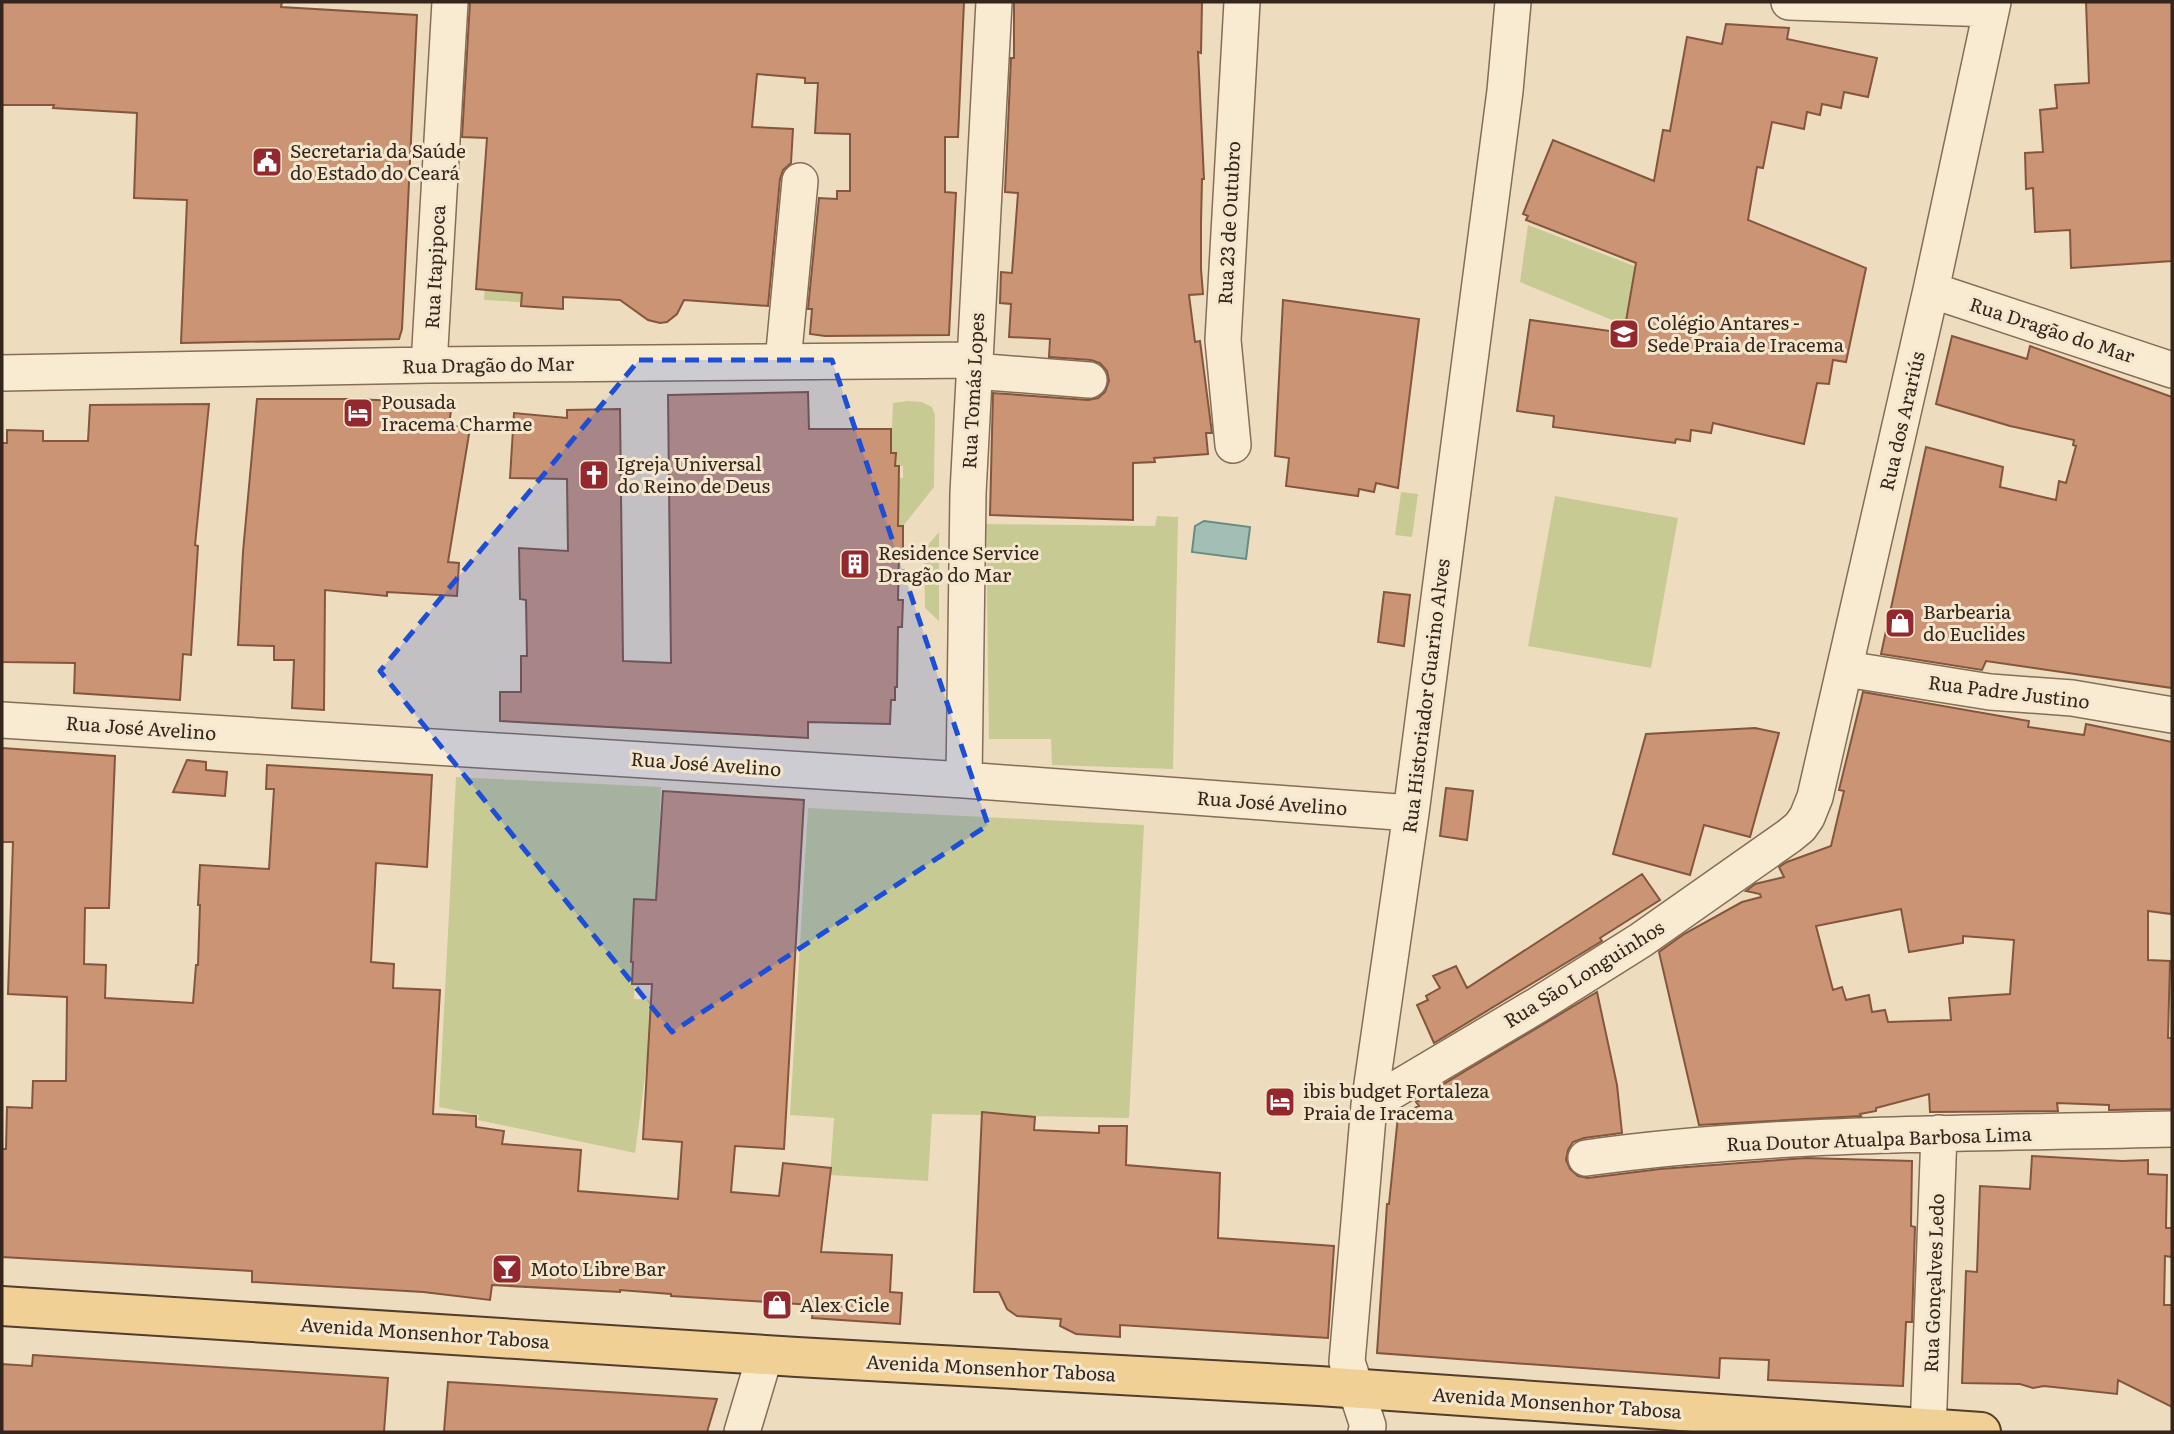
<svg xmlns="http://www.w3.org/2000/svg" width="2174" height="1434" font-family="Literata,serif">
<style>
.green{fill:#c7cb93}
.water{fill:#a1bfb5;stroke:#698c82;stroke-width:2}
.building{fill:#cb9474;stroke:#84563d;stroke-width:2;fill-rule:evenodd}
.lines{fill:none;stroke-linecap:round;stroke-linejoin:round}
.street-casing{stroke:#856d57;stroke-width:38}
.primary-casing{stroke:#523c2c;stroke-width:42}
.street{stroke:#f8ebd1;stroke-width:35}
.primary{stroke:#f1d095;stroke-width:38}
.marked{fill:#1d4ed8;fill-opacity:0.2;stroke:#1d4ed8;stroke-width:5;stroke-dasharray:14 9;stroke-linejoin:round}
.labels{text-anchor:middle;stroke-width:6;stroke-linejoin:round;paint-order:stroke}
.poi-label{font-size:19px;fill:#34261c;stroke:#f5e7cd;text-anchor:start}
.street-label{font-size:19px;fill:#34261c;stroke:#f5e7cd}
</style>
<rect width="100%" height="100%" fill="#edddbe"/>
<path class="green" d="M1528 225 1642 269 1624 325 1520 282Z
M486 271 550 304 484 300Z
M908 401 922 402 932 407 935 415 934 487 903 526 898 525 899 478H903V466H895L896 454 891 453 893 403Z
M1401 492 1418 494 1412 537 1395 535Z
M1555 496 1678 518 1651 668 1528 646Z
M1157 516 1178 517 1173 769 1052 765 1051 739H989L986 524 1155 526Z
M939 532V621L925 608 924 550Z
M456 777 661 787 656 901 639 900 634 999 655 1000 635 1153 478 1120 479 1115 439 1107Z
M808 808 1144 825 1129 1118 932 1114 928 1181 830 1175 834 1118 790 1115Z"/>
<path class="water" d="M1204 521 1250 527 1246 559 1192 552 1195 526Z"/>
<path class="building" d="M2 2H282L281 7 417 15 402 329 399 339 181 343 187 200 134 198 137 113 53 108 54 105H2Z
M470 2H964L958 137H945V192L956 193 949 335 825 336 810 334 812 309H808L819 198 837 199V191H850V134L815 133 818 83H805V78L757 74 752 127 793 129 791 163 783 170 780 179 768 306 684 300 677 314 667 322 660 323 648 320 620 300 563 297V309L521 306 522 293 476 289 487 138 462 137Z
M1014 2H1202L1201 53 1198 52 1204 179H1202L1201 223V269L1203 294 1189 295 1195 342 1200 341 1212 433H1206L1208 454 1154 458 1155 462 1133 463V520L990 515 993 393 1088 400 1098 398 1105 392 1109 381 1107 371 1100 363 1091 360 1049 357 1050 339 1009 337 1011 304 1000 303 1001 272 1012 273 1018 193 1005 192 1011 58H1014Z
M2086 2H2172V261L2071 268 2070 230 2035 232 2033 188 2026 189 2025 153 2043 152 2040 110 2057 108 2055 85 2089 83Z
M1726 24 1789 28 1787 39 1877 58 1868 97 1844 92 1841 108 1822 104 1820 115 1807 112 1804 129 1772 122 1763 168 1757 167 1748 220 1866 268 1846 362 1833 360 1829 384 1817 383 1804 444 1713 423 1711 433 1691 430 1690 441 1676 439 1675 443 1553 427 1554 416 1517 411 1530 320 1624 333 1636 263 1526 220 1528 216 1523 214 1553 140 1654 181 1663 130 1670 131 1687 37 1722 44Z
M1283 300 1419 319 1398 488 1376 483 1374 492 1359 489 1358 496 1286 486 1289 458 1275 456Z
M1952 336 2027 359 2030 346 2172 397V688L1986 661 1982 670 1881 654 1926 447 2003 467 2000 487 2056 500 2059 481 2066 483 2076 446 2073 445 2074 440 2010 426 1936 404Z
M808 392 809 429H891V453H896L895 466H899L898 526H903V552H899L898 600H903L902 627H898L897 687H895V700H891L890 724 808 722V738L500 721V692H521V656H527L526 600 520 599 519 548 568 551 567 479 510 478 514 413 567 418V410L620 409 623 661 671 663 668 395Z
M257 399H351L452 403 449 425 470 428 448 562 459 563 457 596 387 592V596L325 590 324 710 292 708 294 660H274V646L238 645 243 552Z
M209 404 195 545 198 546 191 655 183 654 180 700 74 693 75 663 2 662V443H7V430L43 431V441H88L90 405Z
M1384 592 1410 595 1404 646 1378 642Z
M1863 692 2029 721 2028 727 2084 735 2086 724 2172 742 2171 914 2148 911V960L2170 961 2168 1038H2172V1109L2109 1110V1105L2057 1103 2058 1111 1930 1112 1929 1094 1876 1108V1111L1860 1114 1861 1116 1699 1125 1659 952 1684 934 1742 902 1761 897 1760 894 1746 891 1755 884 1784 877 1779 867 1787 862 1831 846 1844 791 1839 790ZM1901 909 1909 952 1963 943V936L2014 940 2010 994 1949 998 1951 1020 1888 1022 1885 1010 1872 1012 1869 995 1846 1000 1842 987 1833 990 1816 926Z
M1755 728 1779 733 1750 837 1704 825 1690 875 1613 854 1646 734Z
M2 748 115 756 109 908H85L84 964 106 965 105 998 193 1003 196 965H198L200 905H198L200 865 269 869 274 789H266L267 765 432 775 427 867 376 863 371 962 394 964 393 988 440 990 433 1114 476 1116V1127L504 1131 502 1144 581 1150 578 1191 678 1199 682 1142 643 1139 652 984H632L633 962H631L634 899 656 900 663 791 804 800 784 1149 735 1146 731 1192 779 1196 783 1163 831 1168 821 1252 892 1255 890 1292 902 1293 900 1324 812 1318 814 1305 671 1296V1294L620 1290V1292L492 1285 490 1300 423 1292 252 1282V1271L2 1257V1149H6L7 1107 32 1108 33 1081H66L67 997 8 994 13 842H2Z
M187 760 206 762V770L227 772 225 796 173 792Z
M1446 788 1473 791 1467 840 1440 836Z
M1642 874 1660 900 1600 938 1602 941 1434 1043 1417 1005 1428 1000 1426 996 1440 988 1433 976 1456 966 1467 988Z
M1597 992 1617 1085 1622 1133 1584 1138 1573 1142 1568 1150 1566 1160 1570 1169 1578 1176 1588 1178 1660 1169 1806 1158 1912 1161 1911 1226 1915 1227 1912 1322H1906L1903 1386 1768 1380 1769 1360 1720 1358 1719 1378 1377 1353 1387 1204H1389L1398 1116 1419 1106 1416 1102 1444 1090 1442 1085Z
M982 1112 1035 1117 1034 1130 1099 1133V1126H1127L1126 1165 1220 1173 1218 1238 1334 1246 1328 1338 1120 1325V1337L1076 1334 1060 1326 1061 1319 1017 1316 1007 1309 999 1292H974Z
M2032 1156 2122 1161 2148 1160V1174L2167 1175 2166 1228H2172V1257L2165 1256 2164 1305H2172V1407L2118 1380 2117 1394 2044 1386 2033 1388 2020 1384 1962 1383 1966 1271 1977 1272 1980 1186 2030 1189Z
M33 1355 388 1378 384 1432H2V1364L32 1366Z
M448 1382 593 1391 717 1399 707 1432H444Z"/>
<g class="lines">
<g class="street-casing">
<path id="street" d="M1789 2 1991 9
M1931 290 2172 370
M783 362 800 181
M429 365 450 2
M974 371 1089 380
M2 373 429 365 975 360
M1233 445 1223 340 1242 2
M1846 669 1990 692 2072 698 2172 715
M2 720 964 780 1411 813
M964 780 968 493 994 2
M1369 1105 1536 1006 1641 940 1789 836 1800 827 1807 817 1815 797 1931 290 1993 2
M1586 1158C1778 1131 1978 1134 2172 1129
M742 1432 765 1355
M1366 1432 1368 1426 1347 1362 1369 1105 1411 813 1505 91 1513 2
M1928 1432 1939 1133"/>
</g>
<g class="primary-casing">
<path id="primary" d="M2 1306 797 1357 1319 1386 1981 1432"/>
</g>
<use href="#street" class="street"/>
<use href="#primary" class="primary"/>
</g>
<path class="marked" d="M639 360H832L988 825 672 1032 380 671Z"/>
<defs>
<g id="civic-square" transform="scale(1.575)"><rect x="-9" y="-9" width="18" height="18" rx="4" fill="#93282e" stroke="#f5e7cd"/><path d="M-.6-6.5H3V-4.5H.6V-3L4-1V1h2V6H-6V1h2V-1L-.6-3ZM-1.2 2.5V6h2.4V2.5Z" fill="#fff"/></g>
<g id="school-square" transform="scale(1.575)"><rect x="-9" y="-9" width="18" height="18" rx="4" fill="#93282e" stroke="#f5e7cd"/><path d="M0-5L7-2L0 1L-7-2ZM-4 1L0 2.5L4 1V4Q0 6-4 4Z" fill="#fff"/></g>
<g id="hotel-square" transform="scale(1.575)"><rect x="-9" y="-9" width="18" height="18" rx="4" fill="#93282e" stroke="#f5e7cd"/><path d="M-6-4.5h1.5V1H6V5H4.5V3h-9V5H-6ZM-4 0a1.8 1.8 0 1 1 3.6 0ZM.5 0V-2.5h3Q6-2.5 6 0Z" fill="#fff"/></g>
<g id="church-square" transform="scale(1.575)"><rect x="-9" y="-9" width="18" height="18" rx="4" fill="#93282e" stroke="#f5e7cd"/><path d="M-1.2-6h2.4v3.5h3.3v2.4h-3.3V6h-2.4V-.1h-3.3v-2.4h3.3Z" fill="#fff"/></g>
<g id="building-square" transform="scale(1.575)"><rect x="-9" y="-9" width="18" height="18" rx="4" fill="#93282e" stroke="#f5e7cd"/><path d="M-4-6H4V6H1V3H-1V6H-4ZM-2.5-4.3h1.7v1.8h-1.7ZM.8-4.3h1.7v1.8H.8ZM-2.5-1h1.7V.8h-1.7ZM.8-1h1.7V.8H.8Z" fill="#fff"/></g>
<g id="shop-square" transform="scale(1.575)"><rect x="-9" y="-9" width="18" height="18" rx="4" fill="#93282e" stroke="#f5e7cd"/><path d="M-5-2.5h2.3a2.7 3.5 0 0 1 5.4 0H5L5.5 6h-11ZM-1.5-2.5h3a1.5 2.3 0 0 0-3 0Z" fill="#fff"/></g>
<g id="bar-square" transform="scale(1.575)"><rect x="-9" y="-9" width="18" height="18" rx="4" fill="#93282e" stroke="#f5e7cd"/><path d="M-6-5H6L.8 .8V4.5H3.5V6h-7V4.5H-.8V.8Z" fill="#fff"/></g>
</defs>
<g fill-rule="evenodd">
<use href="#civic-square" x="267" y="162"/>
<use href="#school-square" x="1624" y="334"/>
<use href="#hotel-square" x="358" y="413"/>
<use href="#church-square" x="594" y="475"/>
<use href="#building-square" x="855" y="564"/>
<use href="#shop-square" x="1900" y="623"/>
<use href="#hotel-square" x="1280" y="1102"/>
<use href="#bar-square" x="507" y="1269"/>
<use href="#shop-square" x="777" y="1305"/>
</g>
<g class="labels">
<g class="poi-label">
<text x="290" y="158">Secretaria da Saúde<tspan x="290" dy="22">do Estado do Ceará</tspan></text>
<text x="1647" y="330">Colégio Antares -<tspan x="1647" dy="22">Sede Praia de Iracema</tspan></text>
<text x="381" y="409">Pousada<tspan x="381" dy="22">Iracema Charme</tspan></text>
<text x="617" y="471">Igreja Universal<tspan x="617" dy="22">do Reino de Deus</tspan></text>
<text x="878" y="560">Residence Service<tspan x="878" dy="22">Dragão do Mar</tspan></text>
<text x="1923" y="619">Barbearia<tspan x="1923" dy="22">do Euclides</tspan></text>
<text x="1303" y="1098">ibis budget Fortaleza<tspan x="1303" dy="22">Praia de Iracema</tspan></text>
<text x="530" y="1276">Moto Libre Bar</text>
<text x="800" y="1312">Alex Cicle</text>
</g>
<g class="street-label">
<text transform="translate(1229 223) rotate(-87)" y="7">Rua 23 de Outubro</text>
<text transform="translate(435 267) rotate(-87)" y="7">Rua Itapipoca</text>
<text transform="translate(2052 330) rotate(18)" y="7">Rua Dragão do Mar</text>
<text transform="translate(488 365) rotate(-1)" y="7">Rua Dragão do Mar</text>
<text transform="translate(973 391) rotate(-87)" y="7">Rua Tomás Lopes</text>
<text transform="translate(1902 421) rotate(-77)" y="7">Rua dos Arariús</text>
<text transform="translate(2009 692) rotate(7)" y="7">Rua Padre Justino</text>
<text transform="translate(1426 696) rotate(-83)" y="7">Rua Historiador Guarino Alves</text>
<text transform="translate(141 728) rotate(4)" y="7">Rua José Avelino</text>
<text transform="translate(706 764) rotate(4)" y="7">Rua José Avelino</text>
<text transform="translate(1272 803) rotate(4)" y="7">Rua José Avelino</text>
<text transform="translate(1584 974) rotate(-32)" y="7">Rua São Longuinhos</text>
<text transform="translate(1879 1139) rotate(-2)" y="7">Rua Doutor Atualpa Barbosa Lima</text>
<text transform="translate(1934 1283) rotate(-88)" y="7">Rua Gonçalves Ledo</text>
<text transform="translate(425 1333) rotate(4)" y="7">Avenida Monsenhor Tabosa</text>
<text transform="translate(991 1368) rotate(3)" y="7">Avenida Monsenhor Tabosa</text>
<text transform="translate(1557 1403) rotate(4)" y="7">Avenida Monsenhor Tabosa</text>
</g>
</g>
<rect width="2174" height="1434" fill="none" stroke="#34261c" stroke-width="7"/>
</svg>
